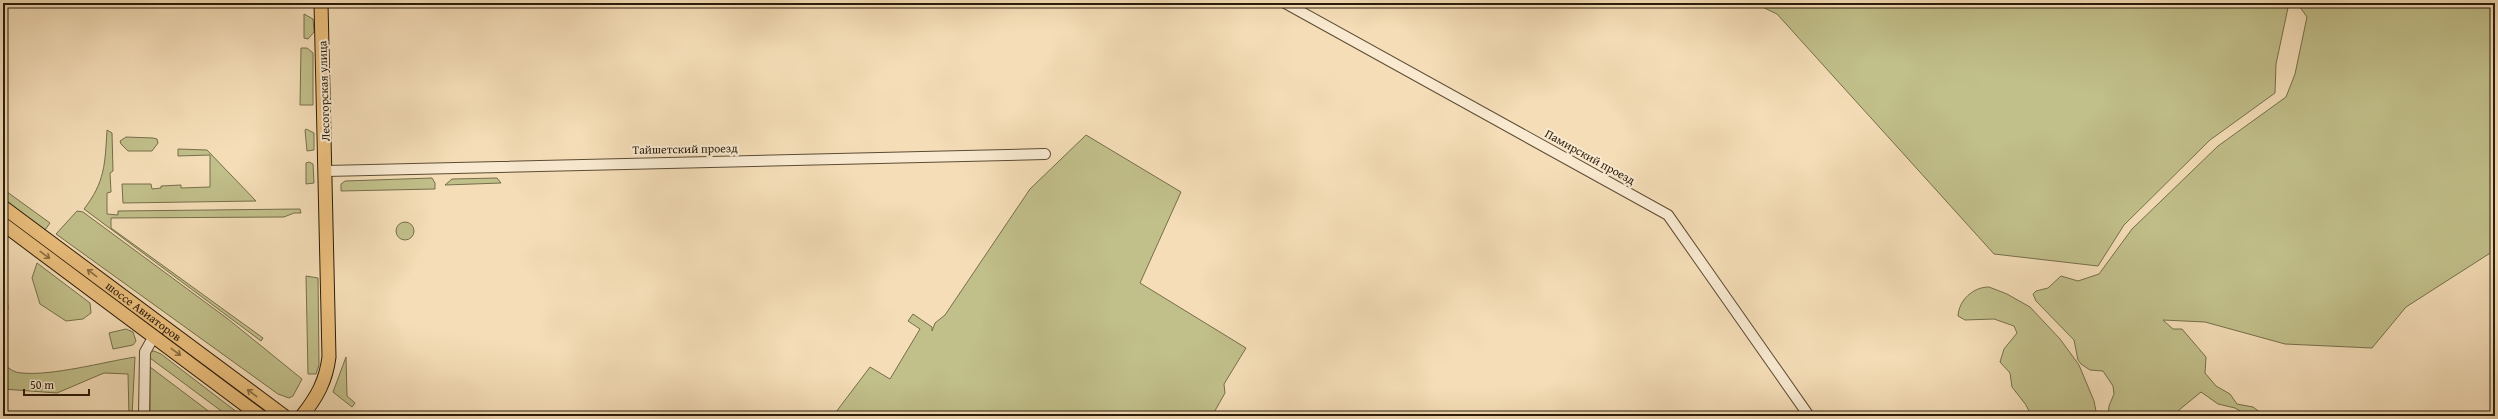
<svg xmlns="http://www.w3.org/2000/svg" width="2498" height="419" font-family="'Gentium Book Plus',serif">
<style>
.green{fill:#c1bf8a;stroke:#766e4a}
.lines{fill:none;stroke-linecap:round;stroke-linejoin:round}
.minor-casing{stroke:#5d4c34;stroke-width:12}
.major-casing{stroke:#2b1c09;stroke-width:15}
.minor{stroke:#f8e9d0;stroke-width:10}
.major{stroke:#eabe7c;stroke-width:13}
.oneway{stroke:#8a6d42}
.labels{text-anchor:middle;stroke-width:4;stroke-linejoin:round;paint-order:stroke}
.street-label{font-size:12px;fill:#2b1c09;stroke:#f8e9d0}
</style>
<rect width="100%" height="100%" fill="#f4ddb7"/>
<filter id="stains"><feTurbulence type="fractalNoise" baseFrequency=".005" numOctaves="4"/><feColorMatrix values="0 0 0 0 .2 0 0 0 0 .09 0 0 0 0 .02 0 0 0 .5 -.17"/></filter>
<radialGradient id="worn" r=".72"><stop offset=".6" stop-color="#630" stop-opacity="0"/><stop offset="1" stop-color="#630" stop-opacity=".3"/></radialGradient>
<path class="green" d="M1754 3H2289L2276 64 2275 93 2210 140 2124 225 2098 266 1994 254 1777 14Z
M2297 3H2495V250L2406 307 2372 348 2285 344 2205 322 2163 320 2173 329H2182L2206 357 2205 373 2216 386 2230 394 2237 404 2253 407 2261 413 2273 416H2249L2235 408 2218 404 2201 392 2179 410 2177 416H2108L2109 406 2114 394 2113 386 2103 371 2090 370 2081 364 2078 360 2074 340 2036 301 2033 294 2036 291 2048 288 2061 276 2078 281 2099 274 2132 229 2218 146 2286 97 2295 74 2307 17Z
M304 14 313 19 314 32 308 39 304 38Z
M301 48H307L313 53V105H300Z
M306 129 314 133V150L307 151 305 130Z
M107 130 112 133 113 171 110 173 111 192 107 193V214L118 215V211L300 209 301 213H294L284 217 111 218V228L263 338 261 341 84 209C105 182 105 164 107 130Z
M1086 135 1181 192 1140 283 1246 348 1224 384 1225 393 1212 416H833L870 367 890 379 920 329 908 321 913 314 932 327V331L935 323 945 315 1030 189Z
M126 137 153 138 157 139 158 143 152 151H128L121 144 120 141Z
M178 149 207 150 256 201 123 203 122 184H151L152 189 161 188V186L181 185V188L210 187V155L178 156Z
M309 162 313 164 314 183 306 184V163Z
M432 178 435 183V189L341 191V184L345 181Z
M497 178 501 183 445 185 452 179Z
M3 189 50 223 45 230 3 199Z
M77 211 83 212 228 319 302 379 293 396 289 398 278 394 56 234Z
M396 231a9 9 0 1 1 18 0a9 9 0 1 1-18 0Z
M37 263 90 303 91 313 83 319 66 321 40 304 32 278Z
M3 274 8 307 7 315 3 318Z
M306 276 318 278 319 365 316 374H308Z
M1989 287 2007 294 2030 307 2060 339 2079 365 2094 401 2097 416H2028L2029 411 2026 405 2012 387 2010 373 2000 362 2004 349 2017 333 2014 326 1994 319 1965 320 1958 316C1959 300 1973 287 1989 287Z
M126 329 133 332 136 341 133 345 113 349 109 333Z
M154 351 161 354 242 416H228L150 358 149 352Z
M135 357 132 416H129L128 374 104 373 57 393 3 389V363C8 368 14 373 22 373 52 376 104 362 135 357Z
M346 357 347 396 355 403 352 407 333 392Z
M150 367 215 416H150Z"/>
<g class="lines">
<g class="minor-casing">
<path id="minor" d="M1285 3 1668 215 1809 416
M326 171 1045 154
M144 416 145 352 154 336"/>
</g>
<g class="major-casing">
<g id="major">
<path id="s1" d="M3 207 284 416"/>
<path d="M3 224 260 416"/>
<path d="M302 416C317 397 326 381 329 357L321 3"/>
</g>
</g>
<use href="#minor" class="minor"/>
<use href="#major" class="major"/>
</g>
<defs><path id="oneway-shaft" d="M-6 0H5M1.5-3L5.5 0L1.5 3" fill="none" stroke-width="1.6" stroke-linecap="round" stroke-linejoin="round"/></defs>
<g class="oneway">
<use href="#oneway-shaft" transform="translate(45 255) rotate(36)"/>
<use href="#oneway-shaft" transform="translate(92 273) rotate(-143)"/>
<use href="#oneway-shaft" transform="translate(176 352) rotate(37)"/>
<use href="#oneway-shaft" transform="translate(252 393) rotate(-143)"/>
</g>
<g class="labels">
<g class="street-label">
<text transform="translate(324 91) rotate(-92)" y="4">Лесогорская улица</text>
<text transform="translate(685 149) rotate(-1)" y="4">Тайшетский проезд</text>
<text transform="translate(1590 157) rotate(29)" y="4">Памирский проезд</text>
<text dy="4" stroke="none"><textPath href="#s1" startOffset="175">шоссе Авиаторов</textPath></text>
</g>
</g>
<rect width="2498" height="419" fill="none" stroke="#f4ddb7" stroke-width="16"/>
<rect x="4" y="4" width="2490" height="411" fill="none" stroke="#2b1c09" stroke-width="2"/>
<rect x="8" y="8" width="2482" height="403" fill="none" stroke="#2b1c09"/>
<path d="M24 389v6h65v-6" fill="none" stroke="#2b1c09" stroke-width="2"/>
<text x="30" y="389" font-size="12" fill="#2b1c09" stroke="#f8e9d0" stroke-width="3" paint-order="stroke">50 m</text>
<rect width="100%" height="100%" filter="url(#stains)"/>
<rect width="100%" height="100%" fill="url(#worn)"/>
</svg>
